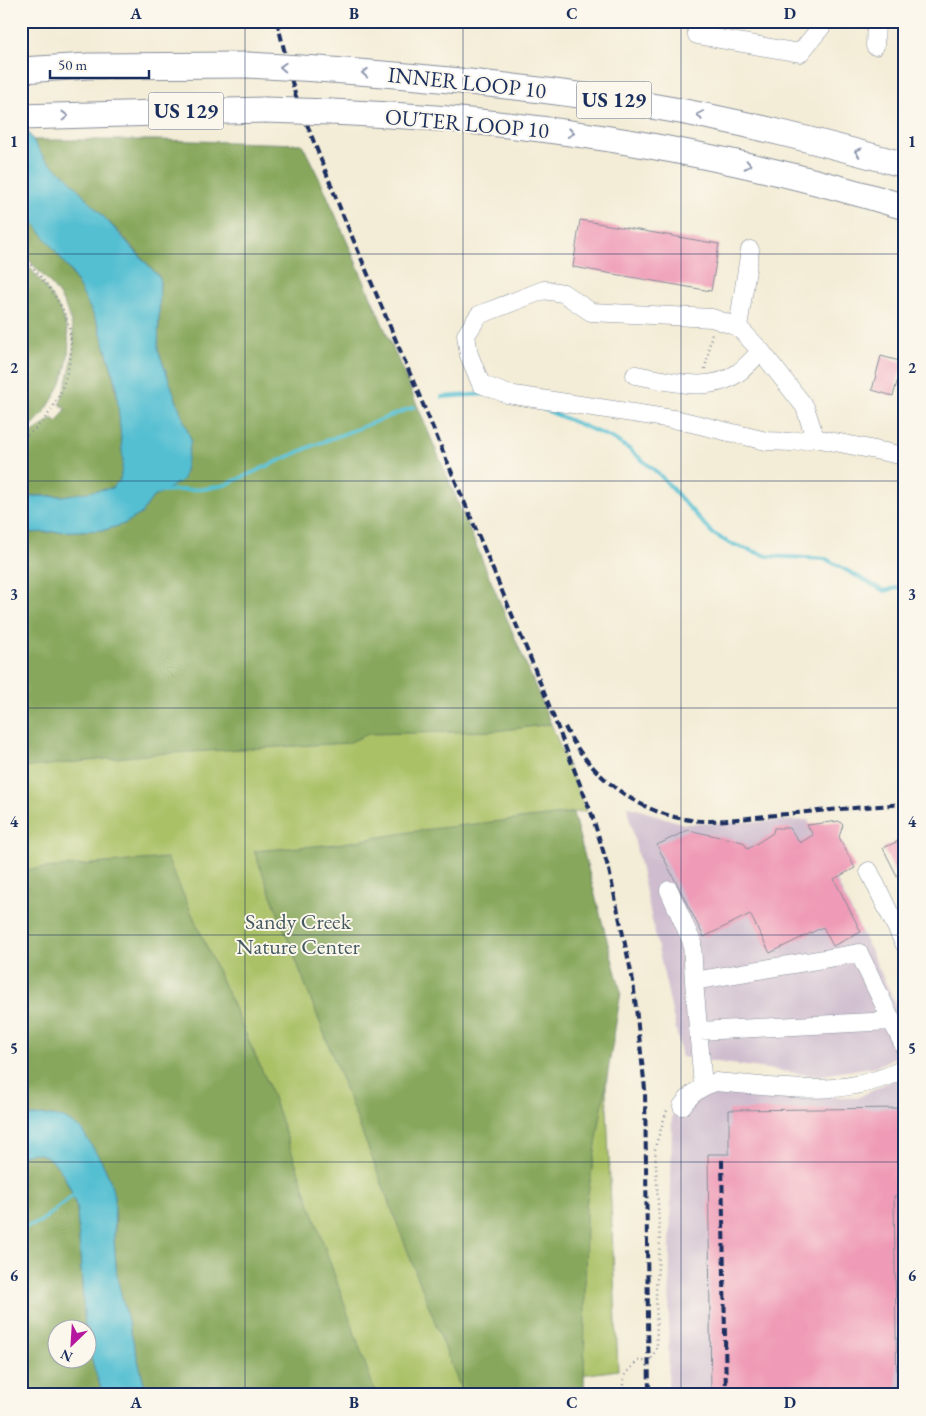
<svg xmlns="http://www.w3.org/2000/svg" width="926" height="1416" font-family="'EB Garamond',serif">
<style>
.industrial{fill:#cfbdcf}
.green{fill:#aac166;stroke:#627862}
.forest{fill:#87a75b;stroke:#516b5c}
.water{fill:#55bfd2;stroke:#387798}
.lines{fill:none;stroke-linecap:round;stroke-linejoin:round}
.stream{stroke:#55bfd2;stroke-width:4}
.building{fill:#ef9ab6}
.minor-casing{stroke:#878e9a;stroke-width:19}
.highway-casing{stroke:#878e9a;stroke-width:27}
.path{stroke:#878e9a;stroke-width:2.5;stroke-dasharray:1 4;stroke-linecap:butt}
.minor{stroke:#fff;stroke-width:18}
.highway{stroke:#fff;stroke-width:25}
.rail{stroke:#1b2f5e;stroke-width:4;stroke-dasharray:8 4;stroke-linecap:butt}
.highway-bridge-casing{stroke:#878e9a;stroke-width:27;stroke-linecap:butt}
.highway-bridge{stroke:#fff;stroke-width:25}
.oneway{stroke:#8d97ae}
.grid{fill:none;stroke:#1b2f5e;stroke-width:1;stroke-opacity:0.55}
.labels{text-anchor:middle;stroke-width:4;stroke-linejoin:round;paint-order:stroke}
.shield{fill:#fbf7ec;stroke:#5e6b89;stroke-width:1}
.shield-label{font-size:21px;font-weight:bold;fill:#1b2f5e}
.street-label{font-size:22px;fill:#1b2f5e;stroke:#fbf7ec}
.park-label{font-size:22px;fill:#465b60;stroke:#fbf7ec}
.neatline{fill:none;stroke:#1b2f5e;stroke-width:2}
.grid-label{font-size:16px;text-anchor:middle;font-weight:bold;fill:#1b2f5e}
</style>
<rect width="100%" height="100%" fill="#fbf7ec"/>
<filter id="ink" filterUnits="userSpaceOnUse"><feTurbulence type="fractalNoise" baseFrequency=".02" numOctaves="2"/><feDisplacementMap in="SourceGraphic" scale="10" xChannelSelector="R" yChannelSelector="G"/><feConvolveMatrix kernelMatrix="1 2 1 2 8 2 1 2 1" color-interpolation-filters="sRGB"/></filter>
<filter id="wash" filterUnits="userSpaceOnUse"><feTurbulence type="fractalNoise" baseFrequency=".0096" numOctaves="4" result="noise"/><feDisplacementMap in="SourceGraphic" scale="20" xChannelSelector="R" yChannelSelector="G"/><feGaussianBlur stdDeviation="1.12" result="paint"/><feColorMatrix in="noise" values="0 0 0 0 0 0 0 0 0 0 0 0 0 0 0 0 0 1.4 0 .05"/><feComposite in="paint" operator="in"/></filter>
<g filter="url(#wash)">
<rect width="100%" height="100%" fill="#f3ecd6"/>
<path class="industrial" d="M627 806 684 824 808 820 905 1023V1052L877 1066 817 1076 682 1057Z
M905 1074V1395H668L672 1115 723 1086 857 1098Z"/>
<path class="green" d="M21 541 519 728 551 724 586 811 554 815 603 1015 618 1370 559 1378 510 1395H138L21 1092Z"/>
<path class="forest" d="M33 140H157L302 144 323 186 399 362 551 724 495 731 368 734 348 743 154 754 21 768V533L105 530 124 524 141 514 152 498 183 480 169 380 158 350 160 278 121 234 44 158Z
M21 206C38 228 57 249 71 273 105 325 119 384 122 446 123 458 125 481 112 488 88 500 48 494 21 496V442L52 418 57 422 66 409 60 404C75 358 84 326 51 284 42 274 27 261 22 248 18 240 21 215 21 206Z
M21 257C37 277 55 296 64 320 80 361 53 411 21 435Z
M573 813 621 992 586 1206 584 1395H463L254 851 338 844 422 830Z
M167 858 269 1086 376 1395H147L117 1279 114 1239 116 1219 110 1180 102 1162 81 1129 45 1115 21 1117V870Z
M32 1152C38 1154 46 1155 51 1159 63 1168 73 1195 77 1209L85 1328H58V1358H88V1340L104 1395H21V1156Z"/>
<path class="water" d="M21 121 44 158 67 177 160 278 158 350 191 440 183 480 152 498 141 514 124 524 105 530 21 533V496H63L112 488 120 480 123 461 116 383 99 326 72 273 21 206Z
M45 1115 64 1118 81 1129 102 1162 110 1180 115 1200 114 1239 117 1278 147 1395H104C95 1374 88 1351 88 1328H85L77 1209C70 1184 54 1142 21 1156V1117Z"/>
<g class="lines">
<path class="stream" d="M442 397 486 394
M536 406 612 438 629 449 659 474 712 533 729 543 767 556 826 559 884 591 905 586
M160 491 204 489 225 485 312 446 414 407
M21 1229 40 1222 77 1192"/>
</g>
<g id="blocks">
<path class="building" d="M580 220 719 244 711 291 573 267Z
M881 356 903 362 893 396 872 390Z
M839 821 843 825 839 837 855 868 834 879 861 932 833 946 823 927 770 953 750 914 704 937 657 845 688 830 743 842 748 849 773 833 774 828H790L800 843 813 835 807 825Z
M905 838V892L883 848Z
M905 910V926L899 913Z
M905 1108V1196H894L897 1395H711L708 1154H729V1110Z"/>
</g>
</g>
<g filter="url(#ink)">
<use href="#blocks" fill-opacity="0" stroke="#878e9a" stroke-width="1"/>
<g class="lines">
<g class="minor-casing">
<path id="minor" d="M696 21 697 35 800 53 822 26V21
M875 46 876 21
M738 327 750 250
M635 375C668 380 710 395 739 372 747 366 754 358 761 351
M815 438 805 407 761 351 738 327 712 318 591 312 563 293 544 290 479 315 466 335 469 355 481 384 507 394 679 420 766 441 791 442 815 438 905 456
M869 871 905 945
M669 890 692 942 694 981
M699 1031 891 1021
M703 1086 694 981 859 953 905 1048
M682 1106C692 1093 700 1087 716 1082 779 1087 846 1100 905 1068"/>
</g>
<g class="highway-casing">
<path id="highway" d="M318 69C432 77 545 88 657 107 741 121 823 143 905 165
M21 70 89 66 247 65
M331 112C374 114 417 116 459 120 610 134 760 163 905 207
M21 117 264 110"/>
</g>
<path class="path" d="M21 253C61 301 87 328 60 393 52 412 39 429 21 439
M705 369 712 332
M621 1395 625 1374 638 1361H650L657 1347 656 1291 660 1242 655 1147 667 1110"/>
<use href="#minor" class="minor"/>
<use href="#highway" class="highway"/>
<path class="rail" d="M277 21 295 94 342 213 532 662 592 815 609 870 633 981 645 1089 649 1395
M565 727C591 780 650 823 711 821 736 820 762 816 787 814 826 810 865 807 905 804
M722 1160 726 1395"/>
<g class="highway-bridge-casing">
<path id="highway-bridge" d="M247 65 318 69
M264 110 331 112"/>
</g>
<use href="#highway-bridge" class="highway-bridge"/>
</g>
<defs><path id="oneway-chevron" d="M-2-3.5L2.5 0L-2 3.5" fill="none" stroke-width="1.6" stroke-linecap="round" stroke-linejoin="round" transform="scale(1.25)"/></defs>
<g class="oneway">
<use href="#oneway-chevron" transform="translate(283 67) rotate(-177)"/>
<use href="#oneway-chevron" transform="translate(365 73) rotate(-176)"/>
<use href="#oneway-chevron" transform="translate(700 115) rotate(-169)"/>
<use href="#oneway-chevron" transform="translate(65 116) rotate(-1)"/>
<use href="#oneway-chevron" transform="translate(571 133) rotate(8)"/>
<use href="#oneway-chevron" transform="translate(858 152) rotate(-165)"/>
<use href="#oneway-chevron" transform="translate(748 165) rotate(12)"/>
</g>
</g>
<path class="grid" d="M245 21V1395M463 21V1395M681 21V1395M21 254H905M21 481H905M21 708H905M21 935H905M21 1162H905"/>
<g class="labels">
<g class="shield">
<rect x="576.5" y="81.5" width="75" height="37" rx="4"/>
<rect x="148.5" y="92.5" width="75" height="37" rx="4"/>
</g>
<g class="shield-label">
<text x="614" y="107">US 129</text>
<text x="186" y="118">US 129</text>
</g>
<g class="street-label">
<text transform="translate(467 82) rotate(6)" y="8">INNER LOOP 10</text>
<text transform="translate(467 123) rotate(5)" y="8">OUTER LOOP 10</text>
</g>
<g class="park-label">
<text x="298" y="929">Sandy Creek<tspan x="298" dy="25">Nature Center</tspan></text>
</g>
</g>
<rect width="926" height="1416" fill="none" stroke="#fbf7ec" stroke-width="55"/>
<g transform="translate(72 1344) rotate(205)"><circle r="24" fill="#fbf7ec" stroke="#a1a7b3"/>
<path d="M0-4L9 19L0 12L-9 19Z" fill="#b5179e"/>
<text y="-8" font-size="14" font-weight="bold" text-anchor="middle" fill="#1b2f5e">N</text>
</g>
<path d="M50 70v8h99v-8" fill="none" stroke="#1b2f5e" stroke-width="2.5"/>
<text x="58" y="70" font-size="15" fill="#1b2f5e" stroke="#fbf7ec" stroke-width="4" paint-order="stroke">50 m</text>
<rect x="28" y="28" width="870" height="1360" class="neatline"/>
<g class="grid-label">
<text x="136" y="19">A</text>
<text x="354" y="19">B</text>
<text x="572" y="19">C</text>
<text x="790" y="19">D</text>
<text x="14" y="147">1</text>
<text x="912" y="147">1</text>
<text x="14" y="373">2</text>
<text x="912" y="373">2</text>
<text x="14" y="600">3</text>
<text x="912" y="600">3</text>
<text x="14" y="827">4</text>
<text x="912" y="827">4</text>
<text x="14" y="1054">5</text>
<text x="912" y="1054">5</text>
<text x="14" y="1281">6</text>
<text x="912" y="1281">6</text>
<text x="136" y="1408">A</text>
<text x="354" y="1408">B</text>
<text x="572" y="1408">C</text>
<text x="790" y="1408">D</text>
</g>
</svg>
